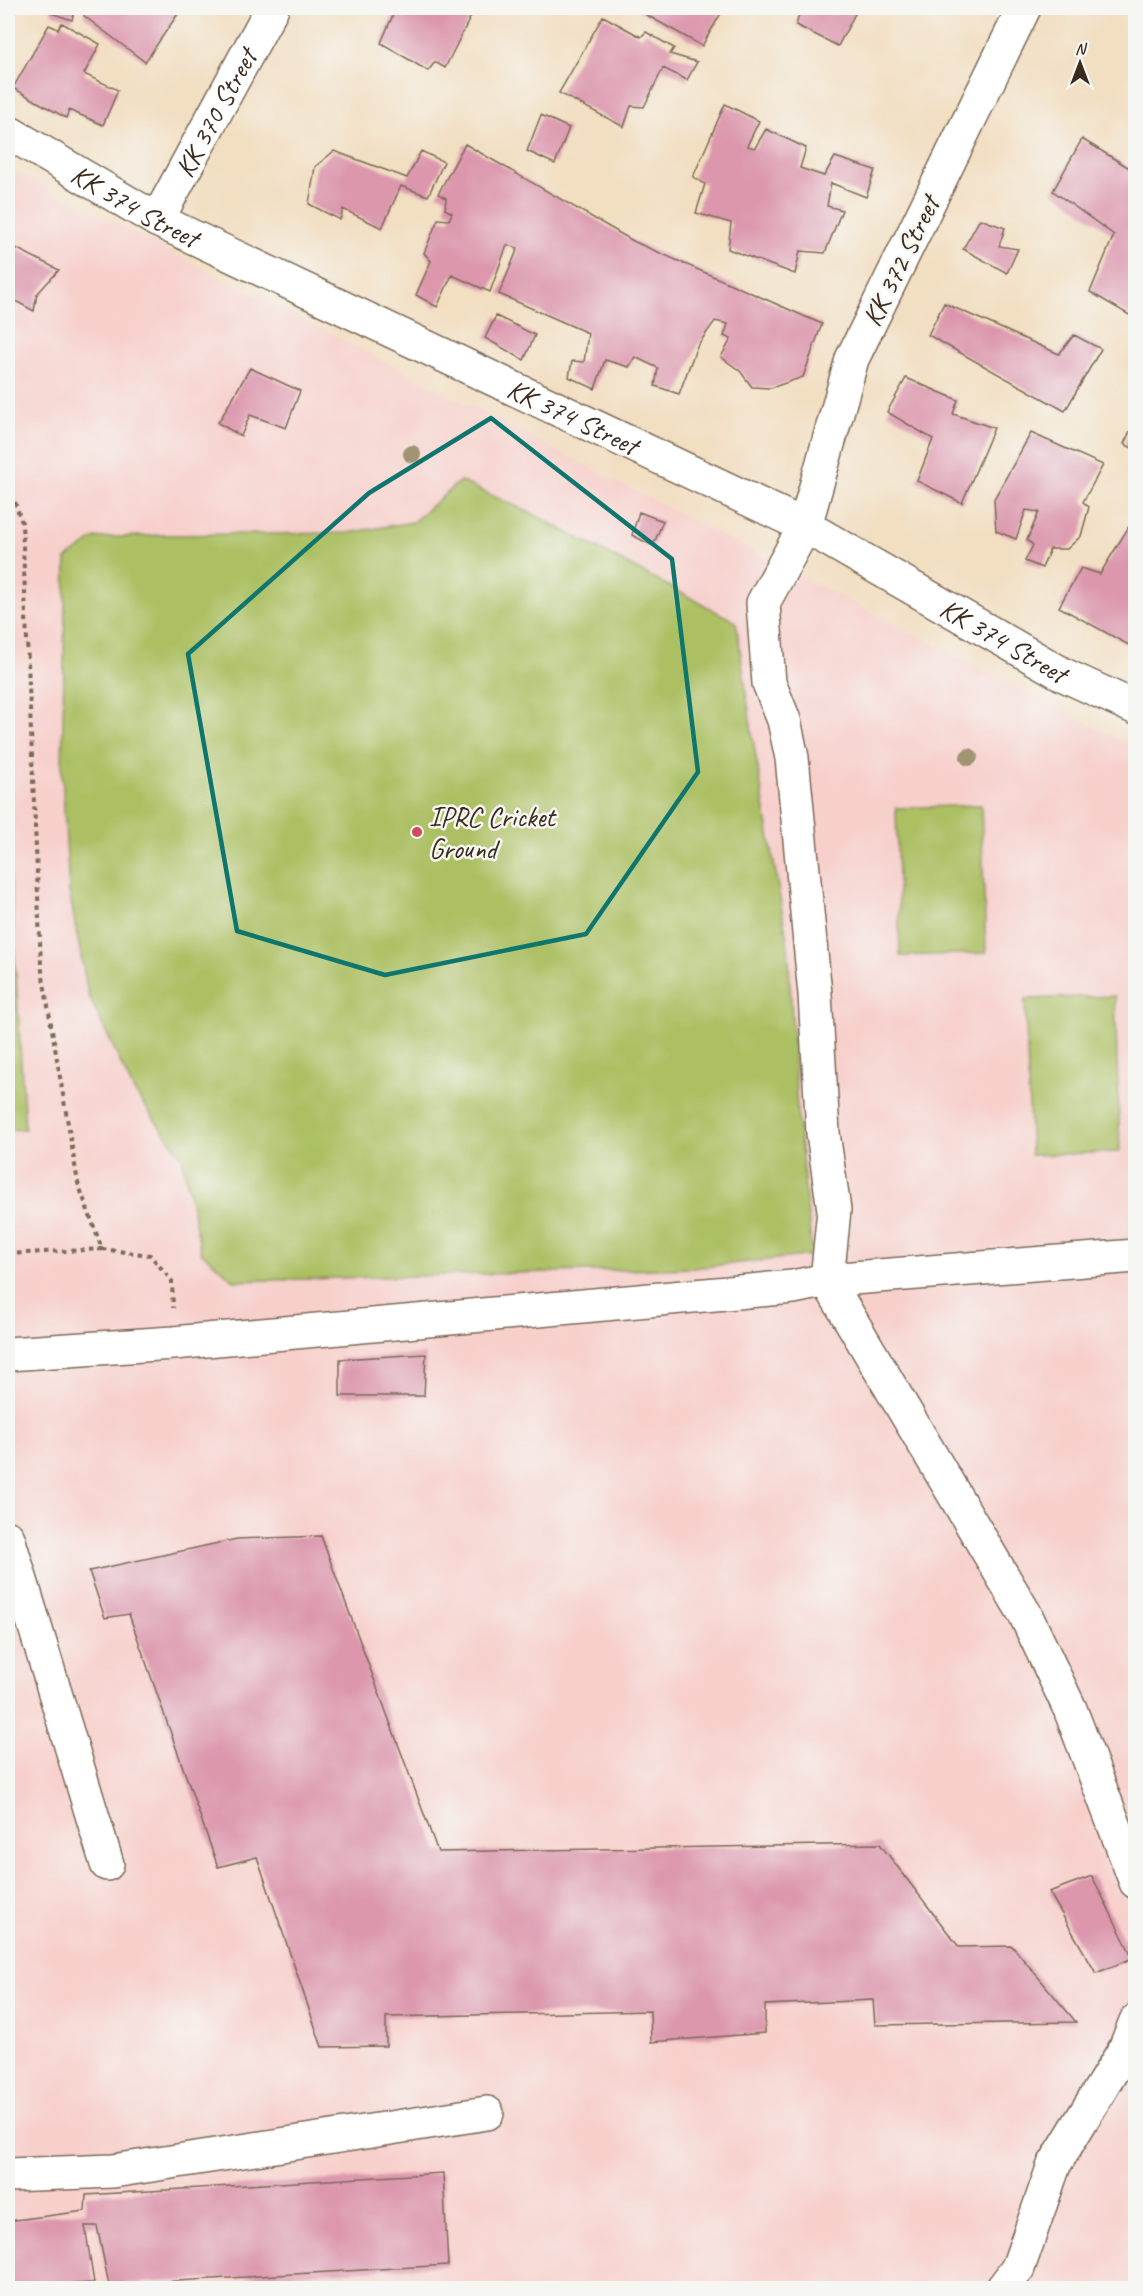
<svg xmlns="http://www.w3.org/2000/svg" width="1143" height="2296" font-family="Caveat,sans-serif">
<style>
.built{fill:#f7d0cc}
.green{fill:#acc064;stroke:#747541;stroke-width:1.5}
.building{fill:#dc97ad}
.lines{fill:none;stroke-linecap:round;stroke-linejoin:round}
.minor-casing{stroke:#7b6957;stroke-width:36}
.path{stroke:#7b6957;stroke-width:4;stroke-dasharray:4.5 4.5;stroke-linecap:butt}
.minor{stroke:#fff;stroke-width:33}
.tree{fill:#a09473}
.marked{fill:none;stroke:#0f766e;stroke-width:4.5;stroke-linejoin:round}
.poi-dot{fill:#d1495b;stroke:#f6f6f2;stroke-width:2}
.labels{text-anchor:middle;stroke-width:5;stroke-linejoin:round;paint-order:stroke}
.street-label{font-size:28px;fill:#3b2a1e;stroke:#f6f6f2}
.poi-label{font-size:28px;fill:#3b2a1e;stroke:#f6f6f2;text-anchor:start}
</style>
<rect width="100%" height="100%" fill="#f6f6f2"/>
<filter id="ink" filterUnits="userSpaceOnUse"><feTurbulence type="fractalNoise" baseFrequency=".0167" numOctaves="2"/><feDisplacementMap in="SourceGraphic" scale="12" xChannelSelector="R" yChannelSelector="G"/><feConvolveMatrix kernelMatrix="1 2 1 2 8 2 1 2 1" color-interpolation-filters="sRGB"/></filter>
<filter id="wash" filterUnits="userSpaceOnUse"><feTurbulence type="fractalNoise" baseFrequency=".008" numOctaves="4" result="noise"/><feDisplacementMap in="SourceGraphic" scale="24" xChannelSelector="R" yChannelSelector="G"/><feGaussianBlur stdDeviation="1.35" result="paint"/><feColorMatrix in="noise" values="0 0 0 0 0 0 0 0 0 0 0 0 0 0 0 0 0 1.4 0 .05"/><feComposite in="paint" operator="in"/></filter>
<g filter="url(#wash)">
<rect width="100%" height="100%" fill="#f2dec1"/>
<path class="built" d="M8 168 1135 748V2288H8Z"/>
<path class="green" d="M460 481 535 515 736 622 752 733 788 946 797 1109 812 1255 693 1268 235 1281 201 1252 182 1157 134 1091 88 994 69 891 62 773 66 559 95 538 165 535 348 533 413 522Z
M981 805 986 953 900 956 896 808Z
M8 844 25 1129 8 1130Z
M1115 996 1120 1152 1031 1155 1025 999Z"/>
<g id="blocks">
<path class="building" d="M52 8H75L72 20 51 13Z
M85 8H182L145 62 84 16Z
M396 8H475L445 68 435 62 428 71 381 43Z
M634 8H724L702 46Z
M791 8H858L838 46 796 25 800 11Z
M603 16 641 37 646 32 674 48 670 54 697 62 687 80 663 68 644 107 631 106 624 127 559 93Z
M62 23 100 44 84 74 118 90 103 125 69 110 66 118 13 88 49 25 58 29Z
M725 104 759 121 747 146 755 148 766 129 806 148 800 168 824 176 835 157 875 170 866 197 831 183 827 206 842 210 825 253 800 251 795 274 728 249 731 223 696 213 705 184 693 177Z
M541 115 569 128 555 164 527 151Z
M1082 139 1136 172V319L1090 292 1114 235 1053 191Z
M465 144 635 242 822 324 803 377 771 388 752 387 740 371 721 357 731 339 724 336 728 324 715 321 697 346 679 394 655 386 658 368 635 357 629 367 605 360 595 389 569 377 572 361 584 362 588 333 499 294 518 248 507 245 490 292 452 275 437 307 416 295 431 261 424 253 438 219 449 220 452 213 445 209 446 198 438 194Z
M334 151 407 178 421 151 444 162 428 196 401 186 382 228 343 209 340 220 309 204 315 167Z
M980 219 1005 228 999 246 1018 249 1007 273 963 249Z
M8 244 59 270 37 294 34 311 8 297Z
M944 303 1059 354 1074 335 1101 349 1065 411 928 335Z
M496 316 535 335 524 360 485 338Z
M250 368 300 391 286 428 250 415 241 436 218 423Z
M906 378 958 400 953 414 994 428 962 503 917 481 933 439 887 412Z
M1133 425 1136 426V450L1124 444Z
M1031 433 1103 465 1083 502 1089 507 1081 536 1067 549H1050L1042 568 1025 561 1033 545 1027 540 1039 512 1026 510 1016 539 996 531 994 499Z
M639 512 663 521 653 546 632 535Z
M1136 515V649L1059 607 1081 568 1100 574Z
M426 1354 424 1396H340V1359Z
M321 1536 438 1852 880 1844 959 1947 1012 1946 1076 2022 875 2025 873 2000 765 2005V2033L651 2042 650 2011 386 2017V2046L322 2047 257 1857 218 1867 129 1614 105 1618 89 1571 237 1539Z
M1092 1876 1133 1958 1096 1973 1049 1892Z
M443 2173 448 2265 109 2285 97 2226H85L94 2283 8 2288V2221L85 2211 86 2195Z"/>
</g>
</g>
<g filter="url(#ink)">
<use href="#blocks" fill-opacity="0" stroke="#7b6957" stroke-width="1.5"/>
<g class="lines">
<g class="minor-casing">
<g id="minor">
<path d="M1024 8 852 359 805 526 763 603 769 683 784 720 792 758 815 994 823 1133 834 1210 827 1280 1025 1614 1070 1709 1136 1882"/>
<path id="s1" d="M8 132 157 220 805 526 1064 675 1136 708"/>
<path id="s2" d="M157 220 272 8"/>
<path d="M8 1354 173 1343 793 1287 827 1280 1136 1256"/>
<path d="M8 1538 107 1864"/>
<path d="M8 2175 113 2171 487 2113"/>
<path d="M1003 2288 1018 2268 1054 2165 1125 2049 1136 2021"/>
</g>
</g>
<path class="path" d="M8 499H14L22 523 41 965 78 1183 102 1249 150 1255 172 1281 173 1308
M8 1254 102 1249"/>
<use href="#minor" class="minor"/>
</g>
<g class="tree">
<circle cx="412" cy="454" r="9"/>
<circle cx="969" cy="757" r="9"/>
</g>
</g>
<path class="marked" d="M491 418 672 559 698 772 586 934 385 975 237 931 188 654 369 493Z"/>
<circle class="poi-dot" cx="417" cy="832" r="6"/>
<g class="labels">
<g class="street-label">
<text dy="10" stroke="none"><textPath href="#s2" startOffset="122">KK 370 Street</textPath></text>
<text dy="10" stroke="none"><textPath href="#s1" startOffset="147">KK 374 Street</textPath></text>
<text transform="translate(900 261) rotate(-64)" y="10">KK 372 Street</text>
<text dy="10" stroke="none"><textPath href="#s1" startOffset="633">KK 374 Street</textPath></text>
<text dy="10" stroke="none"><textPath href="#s1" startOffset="1119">KK 374 Street</textPath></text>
</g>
<g class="poi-label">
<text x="429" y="826">IPRC Cricket<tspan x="429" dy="32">Ground</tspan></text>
</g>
</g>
<rect width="1143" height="2296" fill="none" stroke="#f6f6f2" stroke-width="30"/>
<g transform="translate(1080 63)" stroke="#f6f6f2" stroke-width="4.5" paint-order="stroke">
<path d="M0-4.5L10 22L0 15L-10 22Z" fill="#3b2a1e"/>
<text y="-9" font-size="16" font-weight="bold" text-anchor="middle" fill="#3b2a1e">N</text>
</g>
</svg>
